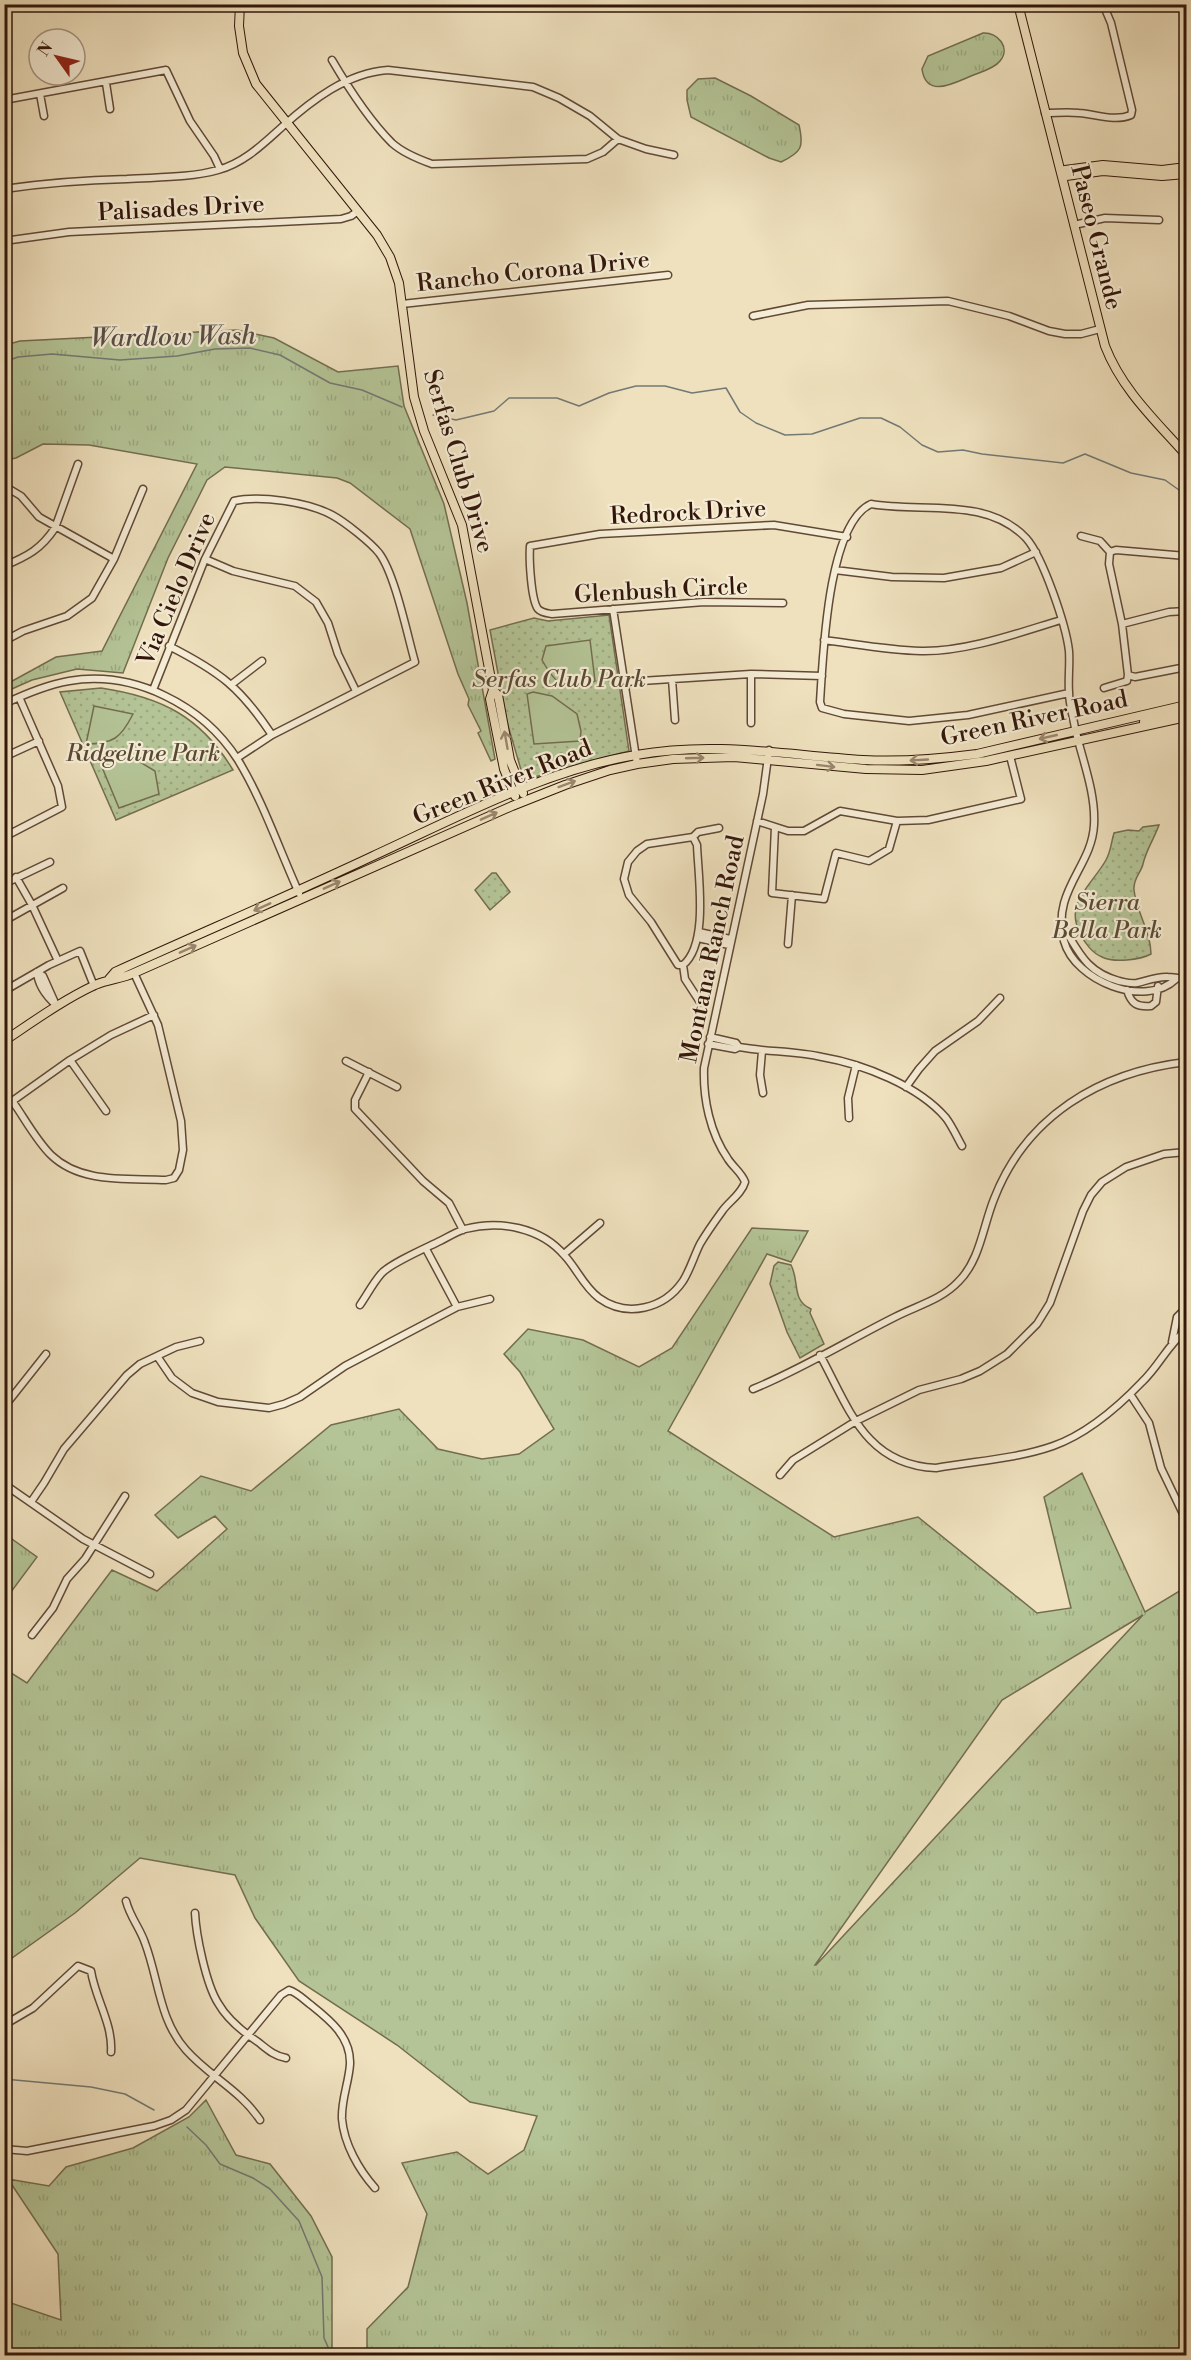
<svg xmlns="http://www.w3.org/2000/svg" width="1191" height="2360" font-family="'Libre Bodoni',serif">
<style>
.grass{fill:url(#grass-tufts);stroke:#736d50;stroke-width:1.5;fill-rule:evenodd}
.park{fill:url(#park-dots);stroke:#736d50;stroke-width:1.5}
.pitch{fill:#b4c496;stroke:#736d50;stroke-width:1.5}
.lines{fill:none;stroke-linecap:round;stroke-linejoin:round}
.stream{stroke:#737974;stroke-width:1.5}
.minor-casing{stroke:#614936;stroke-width:9}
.major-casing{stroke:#321609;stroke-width:10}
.minor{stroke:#f5ecd5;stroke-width:6}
.major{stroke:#efe1be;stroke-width:8}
.oneway{stroke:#9a866d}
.labels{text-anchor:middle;stroke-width:4.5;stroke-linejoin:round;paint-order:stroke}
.street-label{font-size:24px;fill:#321609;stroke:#f5ecd5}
.park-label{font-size:24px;font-style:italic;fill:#594a33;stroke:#f5ecd5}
.water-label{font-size:26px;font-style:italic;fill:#585048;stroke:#f5ecd5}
</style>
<defs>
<pattern id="grass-tufts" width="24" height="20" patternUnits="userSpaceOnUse" patternTransform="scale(1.5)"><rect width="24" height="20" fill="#b4c496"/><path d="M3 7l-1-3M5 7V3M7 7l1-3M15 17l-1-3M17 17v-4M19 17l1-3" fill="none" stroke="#9ba880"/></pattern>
<pattern id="park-dots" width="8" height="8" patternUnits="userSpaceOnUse" patternTransform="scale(1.5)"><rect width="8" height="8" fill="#b4c496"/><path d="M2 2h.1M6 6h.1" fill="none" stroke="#9ba880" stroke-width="1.8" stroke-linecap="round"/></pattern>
</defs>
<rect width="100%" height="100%" fill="#efe1be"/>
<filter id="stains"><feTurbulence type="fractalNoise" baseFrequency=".00333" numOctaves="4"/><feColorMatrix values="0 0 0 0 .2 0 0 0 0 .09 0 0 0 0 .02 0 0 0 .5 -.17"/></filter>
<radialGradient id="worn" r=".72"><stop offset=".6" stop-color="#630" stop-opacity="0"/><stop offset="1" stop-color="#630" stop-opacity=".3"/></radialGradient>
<path class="grass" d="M983 33C998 32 1011 48 1000 61 994 69 980 72 971 76 954 83 926 99 922 69L928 56Z
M715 78 751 96 799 125C804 147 802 152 781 162L769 158 691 117 687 100V90L698 79Z
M237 330 274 338 338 372 398 366 404 406 444 504 467 603 495 759 491 761 478 733 481 731 468 705 469 699 458 674 410 529 350 483 337 478 225 467 207 480 168 558 123 673 77 669 32 680 5 692V685L56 657 102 651 197 464 89 445 43 444 16 458 5 460V345L20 341Z
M752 1228 808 1231 791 1262 767 1254 668 1431 834 1537 918 1517 1037 1613 1071 1608 1044 1497 1082 1473 1145 1612 1186 1587V2355H367V2329L408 2287 427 2214 402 2163 457 2152 488 2174 524 2150 537 2116 470 2102 397 2045 299 1981 255 1918 235 1875 140 1858 75 1913 5 1963V1669L27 1683 112 1570 157 1591 227 1529 215 1516 178 1538 155 1515 201 1476 251 1491 331 1425 399 1409 438 1449 482 1459 519 1454 554 1429 520 1372 504 1354 528 1329 583 1340 639 1367 672 1348ZM1143 1615 816 1965H815L1002 1700Z
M5 1534 37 1557 5 1600Z
M206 2100 236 2155 270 2164 311 2216 332 2257V2355H5V2301L61 2320 58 2254 8 2179 49 2186 66 2167 133 2148 189 2117Z"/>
<path class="park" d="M609 615 629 751 524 780 507 722 490 630 534 618 548 621Z
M101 688C162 697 201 717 233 770L116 820 60 692Z
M1159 825C1154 839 1146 850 1143 864 1141 873 1133 878 1134 890 1136 911 1151 932 1151 954 1140 960 1114 963 1102 957 1092 953 1084 942 1080 933 1064 903 1092 885 1106 860 1111 851 1111 843 1114 833L1128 830 1139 831 1143 827Z
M492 873H496L510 892 490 910 475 890Z
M778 1262 791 1265C800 1282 791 1300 811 1309L810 1313 824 1344 800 1358 787 1332 770 1284 774 1266Z"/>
<path class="pitch" d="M590 640 595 681C567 696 556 685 542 660L546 646Z
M533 692 552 696 577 714 581 731 580 741 534 744 527 694Z
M94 706 133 714C121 738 113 744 86 744Z
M110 753 130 756 155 771 159 794 119 808 99 760Z"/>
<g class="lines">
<path class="stream" d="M4 362 18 357 52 354 120 360 177 356 215 349 250 348 280 355 330 383 362 390 402 407
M433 415 456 420 494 411 509 398H557L579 406 609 393 636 386H665L692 393 726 388 740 412 756 423 785 435 812 434 860 418H881L900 427 922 445 938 452 963 450 982 454 1063 463 1085 454 1131 473 1165 480 1186 495
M4 2079 91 2087 125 2094 154 2110
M187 2127 206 2145 220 2164 253 2178 270 2189 299 2221 322 2277 324 2338 332 2356"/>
<g class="minor-casing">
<path id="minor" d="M1185 4 1186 9
M332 60C349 89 368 119 392 143 403 153 418 159 432 164L587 159 603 152 618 139
M106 83 110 109
M40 94 44 116
M4 100 166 70 190 121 214 156 220 169
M1045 113C1057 113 1068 112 1079 113 1096 114 1114 122 1131 115L1132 110 1111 23 1103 4
M4 189C45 183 86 180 127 179 158 177 189 178 218 170 244 163 263 144 282 127 312 100 347 73 388 70L533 87 559 98 590 116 618 139 646 149 674 155
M1074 225 1105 218 1159 220
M4 241 69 232 341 219 351 216 358 211
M402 304 668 275
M753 316 808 305 948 301 1009 316 1049 331 1065 334H1081L1100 329
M4 492 11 490 21 496 39 517 114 559
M1081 536 1100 541 1110 552
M205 559 233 571 295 586 316 602 328 623 338 654 356 691
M4 566C28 556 41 549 55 528L78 464
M835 570 892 577 944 578 1001 568 1036 552
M783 603 704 602 552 614C546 613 542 613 538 609 531 600 529 559 530 546L600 534 774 525 847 537
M613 609 637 764
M1122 624 1169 612 1186 611
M824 640C856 644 888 650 921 651 966 652 1018 633 1061 620
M4 641 23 631 67 616 92 598 114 559 143 489
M169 646C220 672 240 687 272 735
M751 674V723
M1128 675 1122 624 1109 564 1110 552 1116 550 1186 556
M1128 675 1135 677 1186 667
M672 679 675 720
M625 682 751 674 822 676
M232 684 262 661
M1104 688 1127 681 1128 675
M153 690 205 559 234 501C260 495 308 502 332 515 345 522 370 542 379 553 395 574 407 634 415 662L272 735 237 758
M1069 693 968 715 909 721 844 714 822 708 820 702C823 659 827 524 871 504 921 513 986 496 1026 538 1043 557 1066 625 1069 651 1070 665 1068 678 1069 692 1069 704 1073 716 1075 728 1082 759 1096 793 1094 825 1092 867 1051 891 1064 941 1075 981 1145 1009 1176 979
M4 704C25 694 46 685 69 681 134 670 203 705 238 760 263 801 279 849 299 893
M4 757 39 741
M757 821 788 831H804L840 811 897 821 928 820 1021 799 1010 756
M775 827 772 893 824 899 836 853 869 861 889 849 897 821
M4 837 62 807 58 786 19 697
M16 877 32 905 58 961
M4 884 50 862
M4 921 63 888
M1064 928C1080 954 1087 972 1119 981 1124 982 1131 984 1137 983 1146 981 1158 976 1168 977 1175 977 1179 979 1186 978
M699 932 730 939
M698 938 729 945
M788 944 792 895
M683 965C709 944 698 875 697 845L693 837
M37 972C38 985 46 996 56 1005
M37 972 43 976 56 1005
M1127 990C1131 1004 1137 1007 1151 1006L1156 1002 1158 986
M4 991 49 965 80 951 94 986
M700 1002 685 979 683 965H678L651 922 629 895 624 879 628 862 637 851 647 844 693 837 698 832 719 828
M710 1037 736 1043 739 1047
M708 1044 735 1049 739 1047C767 1052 795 1051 822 1057 863 1064 919 1086 946 1118 952 1126 957 1137 962 1146
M762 1051 760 1075 763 1093
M70 1060 106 1111
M346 1061 397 1087
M369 1072 355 1100V1109L423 1181 449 1203 463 1230
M906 1087 919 1069 935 1051 978 1021 1000 998
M13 1102C25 1119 36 1140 51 1155 81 1184 127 1178 166 1180L174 1178 179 1170 183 1150 181 1121 158 1025 134 973
M4 1107 70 1060 111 1035 154 1015
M849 1118 848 1098 856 1065
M426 1249 457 1307
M564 1254 600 1223
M360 1305C367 1295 373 1283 381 1274 389 1264 426 1248 440 1241 448 1237 456 1232 465 1229 499 1220 541 1227 565 1256 577 1269 584 1287 599 1298 627 1318 664 1309 683 1281 690 1270 694 1256 700 1244 707 1232 715 1221 723 1210 730 1201 742 1193 745 1182 742 1173 733 1167 728 1159 710 1133 703 1099 704 1068L763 794 769 750
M1172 1342 1177 1317 1186 1308
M820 1355C849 1408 865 1465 936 1468 974 1461 1016 1459 1053 1446 1087 1434 1117 1408 1142 1382 1159 1366 1167 1346 1186 1330
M157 1356 172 1378 192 1393 218 1402 269 1408 284 1404 300 1397 345 1366 457 1307 490 1299
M753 1389C800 1370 849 1340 895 1317 916 1306 941 1300 958 1282 980 1261 983 1226 994 1199 1026 1116 1100 1072 1186 1062
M1130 1394 1149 1423 1161 1468 1186 1520
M4 1407 46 1354
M780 1475 793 1460 856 1421 919 1390 961 1379 980 1371 1007 1354 1037 1324 1050 1303 1083 1211 1091 1195 1102 1182 1126 1167 1164 1154 1186 1152
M4 1484 83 1539 150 1574
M31 1502 44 1483 64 1449 127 1375 140 1364 176 1347 200 1341
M32 1635 53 1608 67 1579 85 1559 125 1496
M126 1901C130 1917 140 1928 145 1943 159 1980 159 2020 186 2050 210 2077 239 2089 260 2120
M195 1913C196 1935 206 1984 218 2003 227 2019 243 2032 258 2042 267 2049 274 2056 286 2058
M4 2025 33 2008 78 1966 91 1971C95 1998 113 2024 111 2052
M4 2149 27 2151 154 2126 171 2120 186 2110 281 1995 289 1990C298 1993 303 1999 311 2005 330 2020 351 2037 350 2064 349 2082 341 2100 342 2119 344 2144 359 2170 375 2188"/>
</g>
<g class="major-casing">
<path id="major" d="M240 4 239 26 243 53 256 84 377 235 390 257 399 283 414 397 424 431 462 525 493 690 498 695 510 760 523 793
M1018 4 1105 346C1122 390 1156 421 1186 455
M1062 174 1065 170 1103 165 1162 170 1186 167
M1062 174 1066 176 1103 171 1162 176 1186 174
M493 690 490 699 504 769 515 796
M1144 722 1186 711
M109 979 115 972C201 933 288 896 373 856 456 818 545 770 636 755 716 741 784 755 863 760 901 762 939 759 977 754L1186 705
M4 1041C34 1021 63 1000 95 985 109 979 121 979 134 973L512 806 565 785 610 770 637 764 673 759 734 757 866 769 922 770 986 761 1186 717"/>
</g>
<use href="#minor" class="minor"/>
<use href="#major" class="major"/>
</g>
<defs><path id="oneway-shaft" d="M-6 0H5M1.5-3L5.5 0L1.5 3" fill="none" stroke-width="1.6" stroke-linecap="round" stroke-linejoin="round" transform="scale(1.5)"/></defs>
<g class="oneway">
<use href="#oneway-shaft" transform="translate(1048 737) rotate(167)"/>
<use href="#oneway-shaft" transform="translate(506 740) rotate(-100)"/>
<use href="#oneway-shaft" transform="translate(695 758) rotate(-2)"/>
<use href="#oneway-shaft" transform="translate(919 760) rotate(177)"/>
<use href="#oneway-shaft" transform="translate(826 766) rotate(7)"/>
<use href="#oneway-shaft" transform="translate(567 784) rotate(-20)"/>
<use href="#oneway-shaft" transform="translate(489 816) rotate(-24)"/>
<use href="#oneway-shaft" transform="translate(332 885) rotate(-24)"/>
<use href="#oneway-shaft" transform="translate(262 907) rotate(156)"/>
<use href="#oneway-shaft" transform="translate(188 949) rotate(-24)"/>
</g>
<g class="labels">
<g class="street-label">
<text transform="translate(181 208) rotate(-3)" y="8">Palisades Drive</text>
<text transform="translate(1097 237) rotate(76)" y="8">Paseo Grande</text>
<text transform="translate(533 271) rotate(-6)" y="8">Rancho Corona Drive</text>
<text transform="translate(459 461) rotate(73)" y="8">Serfas Club Drive</text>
<text transform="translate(688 512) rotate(-3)" y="8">Redrock Drive</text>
<text transform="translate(176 589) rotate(-67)" y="8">Via Cielo Drive</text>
<text transform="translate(661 590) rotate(-3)" y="8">Glenbush Circle</text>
<text transform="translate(1034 718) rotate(-12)" y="8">Green River Road</text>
<text transform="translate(502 782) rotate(-22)" y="8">Green River Road</text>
<text transform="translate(712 949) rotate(-78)" y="8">Montana Ranch Road</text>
</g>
<g class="park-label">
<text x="559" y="687">Serfas Club Park</text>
<text x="143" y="761">Ridgeline Park</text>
<text x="1107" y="910">Sierra<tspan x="1107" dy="28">Bella Park</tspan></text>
</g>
<g class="water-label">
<text transform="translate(173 336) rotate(-1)" y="9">Wardlow Wash</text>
</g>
</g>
<rect width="1191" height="2360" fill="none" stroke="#efe1be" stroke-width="24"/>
<rect x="6" y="6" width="1179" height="2348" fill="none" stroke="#321609" stroke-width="3"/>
<rect x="12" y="12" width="1167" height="2336" fill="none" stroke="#321609" stroke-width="1.5"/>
<g transform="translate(57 57) rotate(304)"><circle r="28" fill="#f5ecd5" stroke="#a79683" stroke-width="1.5"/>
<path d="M0-4.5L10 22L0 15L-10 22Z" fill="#8f2418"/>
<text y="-9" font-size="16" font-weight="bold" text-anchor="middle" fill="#321609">N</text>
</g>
<rect width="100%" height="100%" filter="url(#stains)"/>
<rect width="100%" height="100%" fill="url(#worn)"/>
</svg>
